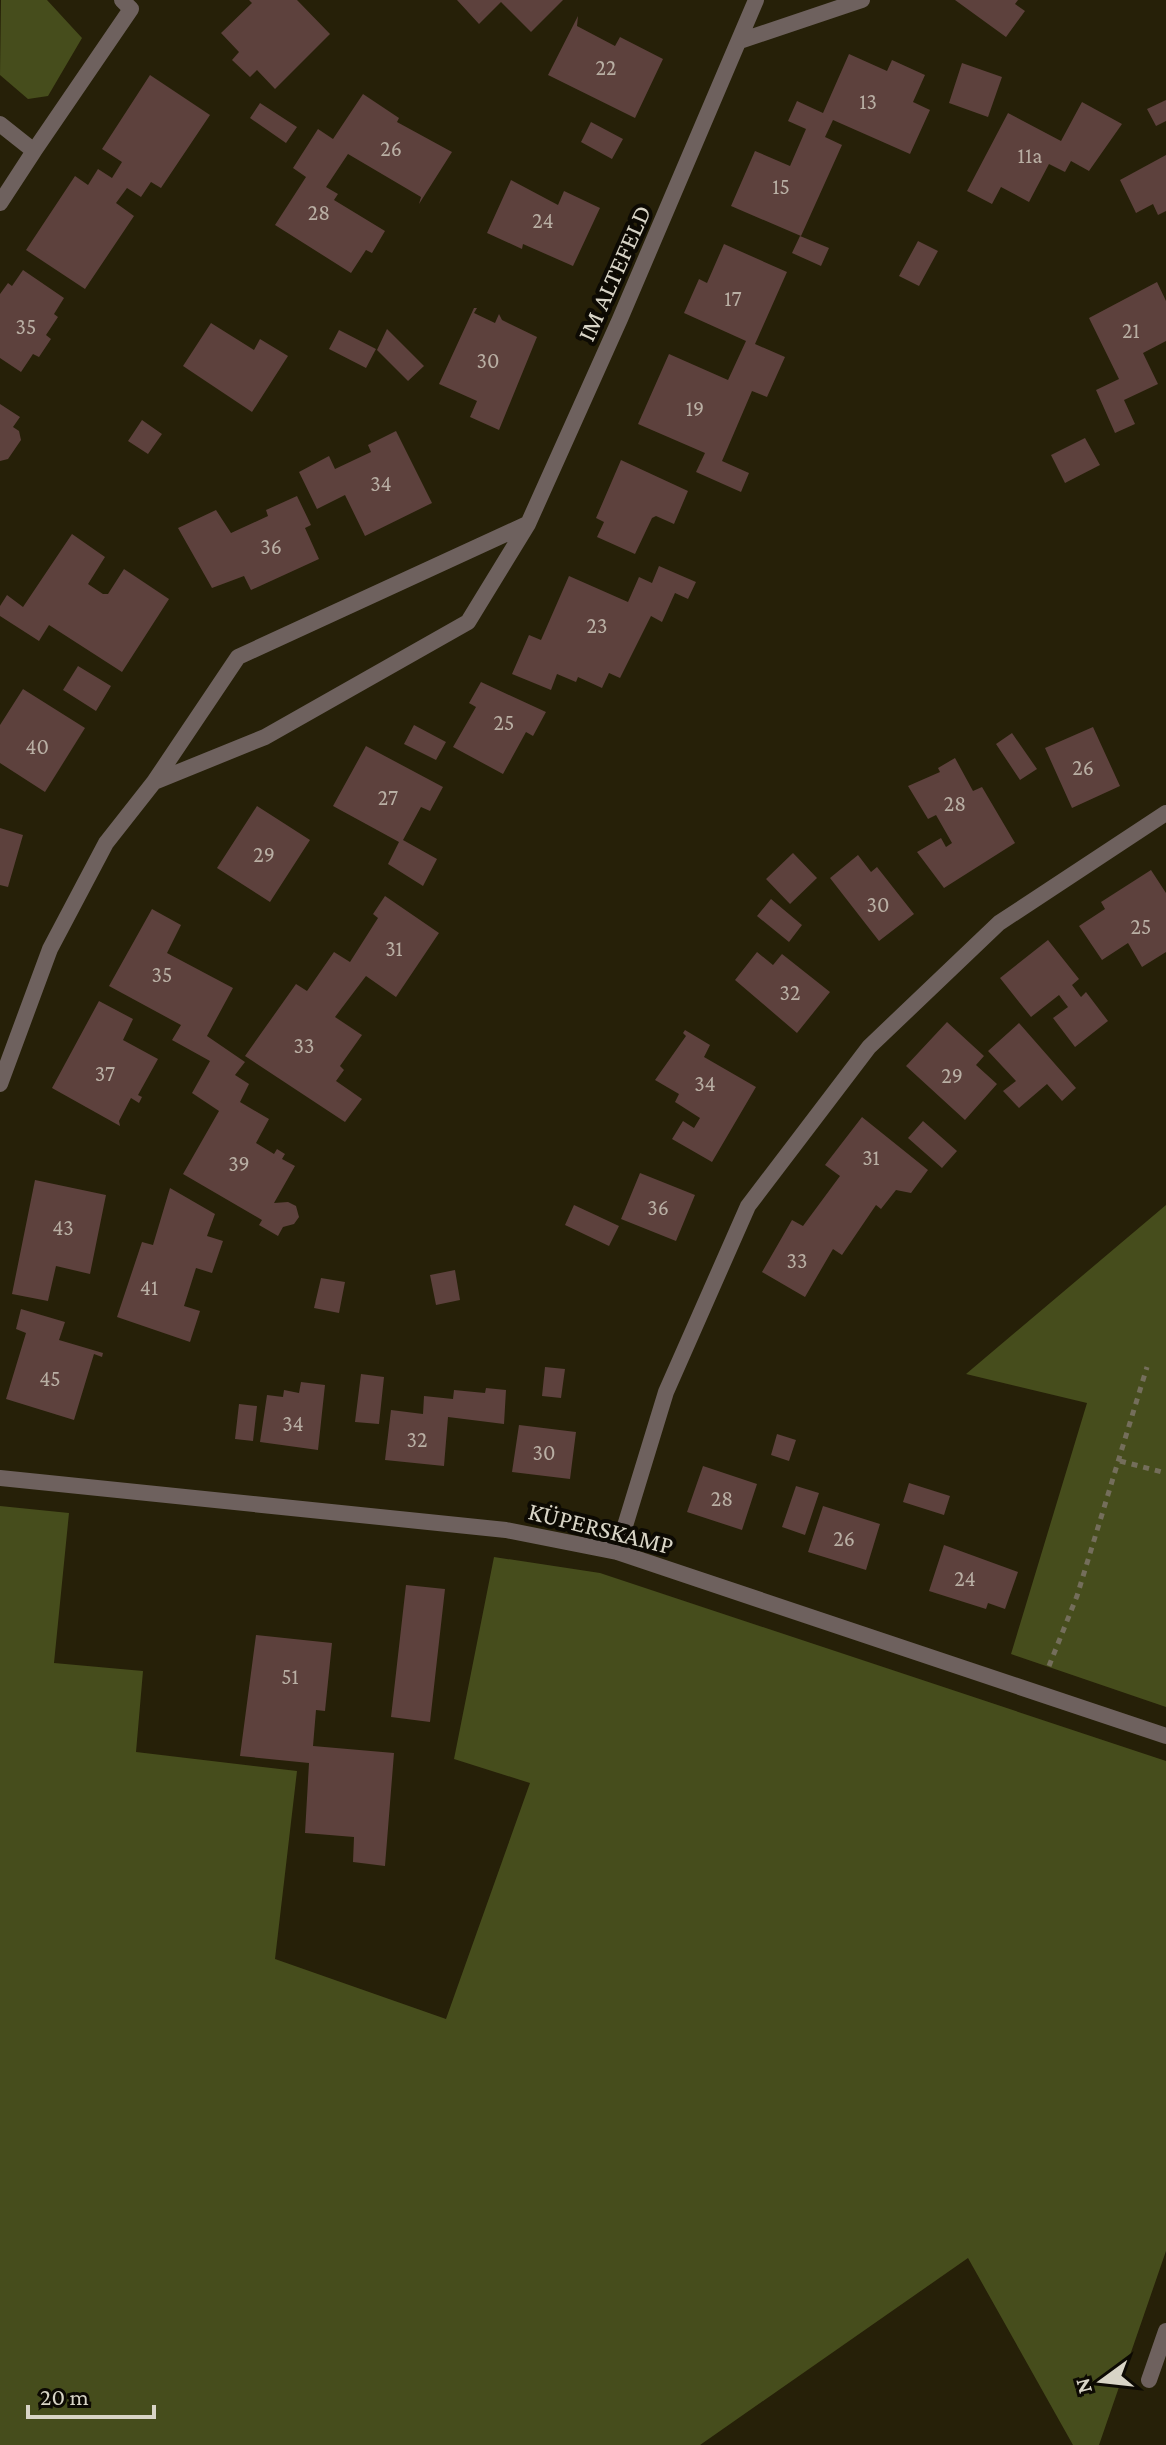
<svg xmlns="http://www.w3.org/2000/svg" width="1166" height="2445" font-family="'Crimson Pro',serif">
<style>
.green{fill:#464d1c}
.building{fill:#5d413d}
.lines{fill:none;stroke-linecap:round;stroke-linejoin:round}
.path{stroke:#746e5b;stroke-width:5;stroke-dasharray:6 6;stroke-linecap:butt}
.street{stroke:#6e615e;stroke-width:16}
.labels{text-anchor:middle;stroke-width:8;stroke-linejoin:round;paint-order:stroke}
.number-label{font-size:22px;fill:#b9afa4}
.street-label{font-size:26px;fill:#d8d4c6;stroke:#0d0a03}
</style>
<rect width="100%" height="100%" fill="#262008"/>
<path class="green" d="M1 0H47L82 38 48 96 28 99 0 75Z
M1166 1205V1707L1011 1654 1087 1403 966 1374Z
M0 1506 69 1513 54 1663 143 1671 136 1752 297 1771 275 1959 446 2019 530 1783 454 1759 494 1557 600 1573 1166 1761V2251L1099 2445H1073L968 2258 700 2445H0Z"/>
<path class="building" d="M249 0H297L330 34 275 89 257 70 250 77 232 60 239 52 221 33 252 3Z
M457 0H563L531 32 501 2 479 24Z
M955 0H1018L1015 4 1025 11 1006 37Z
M578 16 577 26 615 46 620 37 663 59 635 118 548 75Z
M849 54 887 71 892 60 925 75 913 102 930 110 910 154 833 120 825 137 842 145 801 236 731 206 755 151 790 166 806 129 788 121 797 101 823 113Z
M962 63 1002 77 988 117 949 103Z
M150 75 210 115 161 188 151 182 141 197 127 188 116 203 134 216 85 289 26 250 75 176 88 185 98 169 112 178 122 162 102 149Z
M363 94 399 118 397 122 452 152 419 204 421 197 348 154 326 187 338 194 334 200 385 231 372 253 366 250 351 273 275 225 306 177 293 168 318 129 333 139Z
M1166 100V121L1156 126 1147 109Z
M1082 102 1122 124 1089 171 1071 161 1065 172 1049 164 1029 202 1001 187 992 204 967 191 1008 113 1061 141Z
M260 103 297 127 286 143 250 118Z
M591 122 623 139 612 159 581 142Z
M1166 155V211L1158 215 1153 204 1136 213 1120 180Z
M511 180 558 205 564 191 600 208 573 266 523 244 522 249 487 233Z
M800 236 829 248 821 266 792 253Z
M918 241 938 251 919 286 899 276Z
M724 244 787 272 755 344 785 357 767 397 752 391 722 461 749 473 741 492 696 472 705 453 638 424 669 354 728 380 746 341 684 313 699 279 707 283Z
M23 270 64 298 54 314 58 317 46 335 51 339 39 357 33 354 21 372 0 358V294L8 283 12 286Z
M1157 282 1166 301V341L1143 353 1158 384 1124 400 1135 424 1115 433 1096 390 1119 379 1089 318Z
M474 308H477L474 313 495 323 499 314 502 320 537 337 499 430 470 417 477 401 439 384Z
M211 323 254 350 260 339 288 356 252 412 183 366Z
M387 329 424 366 408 381 377 350Z
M339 330 376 349 366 368 329 349Z
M0 404 20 417 13 427 19 431 21 440 8 459 0 461Z
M142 420 162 434 148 454 128 441Z
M396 431 432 503 365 536 345 495 317 509 299 472 329 456 335 469 371 452 368 445Z
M1085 438 1100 465 1065 483 1051 455Z
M621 460 688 491 674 524 656 516 652 518 635 554 597 537 604 522 596 518Z
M297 496 311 525 305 528 319 559 251 590 244 576 212 588 178 528 216 510 231 533 268 516 266 510Z
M72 534 105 557 88 584 103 594H108L124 569 169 599 122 672 49 625 39 641 0 616V606L7 595 23 607Z
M659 566 696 582 688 599 675 593 662 622 651 616 620 678 609 673 602 688 578 677 576 682 557 674 551 690 512 674 529 635 541 640 569 576 628 602 639 577 652 583Z
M78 666 111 686 96 711 63 690Z
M481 682 546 712 533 736 526 732 503 774 453 747 476 707 469 703Z
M23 689 85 728 45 792 0 763V725Z
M414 725 446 742 436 760 404 744Z
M1093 727 1120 786 1072 808 1045 748Z
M1012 733 1037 769 1020 780 996 744Z
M366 746 443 787 430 811 421 807 403 840 437 859 423 886 388 864 399 842 333 806Z
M955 758 973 791 982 787 1015 843 944 888 917 852 941 838 946 847 952 843 936 815 928 819 908 786 940 772 938 768Z
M257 806 310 840 270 902 217 868Z
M0 828 23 835 8 887 0 885Z
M793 853 817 878 790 904 766 879Z
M858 855 871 872 877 867 914 914 879 941 830 878Z
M1151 870 1166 893V952L1142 967 1128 943 1102 960 1079 926 1105 909 1101 902Z
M385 896 439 933 396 997 366 976 335 1017 362 1035 340 1066 344 1070 336 1081 362 1099 345 1122 245 1056 296 984 307 991 334 952 350 962 378 918 373 914Z
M771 899 802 925 789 942 757 916Z
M152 909 181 925 167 953 233 988 207 1036 245 1062 235 1075 249 1084 240 1102 269 1119 256 1143 274 1154 277 1149 285 1154 282 1159 295 1166 274 1203 288 1202 296 1206 299 1217 294 1224 283 1227 278 1236 259 1225 262 1220 183 1174 219 1111 192 1093 210 1061 172 1040 181 1025 109 986Z
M1048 940 1079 979 1072 985 1081 997 1086 992 1108 1021 1075 1047 1053 1018 1068 1007 1059 995 1031 1017 1000 978Z
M757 952 773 965 782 954 830 992 797 1033 735 980Z
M99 1001 133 1019 123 1040 158 1059 138 1095 142 1097 139 1103 131 1098 119 1121 120 1126 52 1088Z
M947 1022 984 1056 976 1065 997 1084 965 1120 906 1066Z
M1019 1023 1076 1088 1062 1101 1047 1084 1019 1108 1003 1091 1016 1081 988 1051Z
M685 1030 710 1045 704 1057 756 1087 712 1162 672 1139 683 1121 694 1128 700 1118 675 1102 679 1094 655 1080 686 1036 683 1033Z
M862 1117 928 1170 911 1193 896 1190 881 1209 876 1205 842 1255 833 1249 805 1297 762 1272 792 1220 803 1226 840 1176 825 1165Z
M923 1121 957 1151 942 1168 908 1138Z
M640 1173 695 1195 676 1241 621 1219Z
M35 1180 106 1195 90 1274 56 1266 48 1301 12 1294Z
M170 1188 215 1214 207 1236 223 1241 212 1273 196 1268 184 1306 200 1311 190 1342 117 1317 142 1242 153 1245Z
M574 1205 619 1226 609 1246 565 1225Z
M455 1270 460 1300 436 1305 430 1275Z
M321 1278 345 1282 339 1313 314 1308Z
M21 1309 65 1322 59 1340 103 1353 102 1357 94 1354 74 1420 6 1399 26 1333 16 1329Z
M545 1367 565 1369 561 1398 542 1396Z
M361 1374 384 1377 379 1424 355 1422Z
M301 1382 325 1385 318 1450 260 1442 267 1395 283 1397 284 1390 299 1393Z
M486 1388 506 1390 504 1424 448 1417 444 1466 385 1460 391 1410 423 1414 424 1396 453 1399 454 1390 485 1393Z
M239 1404 257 1406 253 1441 235 1439Z
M519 1425 576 1432 570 1479 512 1472Z
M777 1434 796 1440 789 1461 771 1455Z
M703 1466 757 1484 742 1530 687 1512Z
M909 1483 950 1496 944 1515 903 1502Z
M796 1486 819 1493 805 1535 782 1527Z
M823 1506 880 1524 866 1570 808 1552Z
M944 1545 1018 1572 1005 1609 988 1603 986 1609 929 1591Z
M406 1585 445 1589 430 1722 391 1717Z
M256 1635 332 1643 325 1711 316 1710 313 1746 394 1753 385 1866 353 1862 354 1837 305 1833 309 1763 240 1756Z"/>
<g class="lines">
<path class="path" d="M1120 1461 1166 1473
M1049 1666 1077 1596 1147 1367"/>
<path class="street" d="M740 41 862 0
M0 124 34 151 131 9 122 0
M0 203 34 151
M154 782 265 737 468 622 528 524 620 319 756 0
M0 1084 50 949 106 843 154 782 238 657 527 524
M0 1478 506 1530 617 1552 1166 1736
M617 1552 666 1392 748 1206 869 1047 999 923 1166 813
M1149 2380 1166 2331"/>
</g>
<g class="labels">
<g class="number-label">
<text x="606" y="75">22</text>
<text x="868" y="109">13</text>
<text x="391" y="156">26</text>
<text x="1030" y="163">11a</text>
<text x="781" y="194">15</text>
<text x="319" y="220">28</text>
<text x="543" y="228">24</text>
<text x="733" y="306">17</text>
<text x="26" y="334">35</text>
<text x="1131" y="338">21</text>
<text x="488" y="368">30</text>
<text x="695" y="416">19</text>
<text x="381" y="491">34</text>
<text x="271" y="554">36</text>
<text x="597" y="633">23</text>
<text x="504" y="730">25</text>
<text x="37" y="754">40</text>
<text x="1083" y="775">26</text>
<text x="388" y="805">27</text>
<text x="955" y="811">28</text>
<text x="264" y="862">29</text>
<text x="878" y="912">30</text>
<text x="1141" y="934">25</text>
<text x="394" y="956">31</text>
<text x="162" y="982">35</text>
<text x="790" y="1000">32</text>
<text x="304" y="1053">33</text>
<text x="105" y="1081">37</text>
<text x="952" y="1083">29</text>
<text x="705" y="1091">34</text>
<text x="871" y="1165">31</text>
<text x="239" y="1171">39</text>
<text x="658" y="1215">36</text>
<text x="63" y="1235">43</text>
<text x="797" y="1268">33</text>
<text x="149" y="1295">41</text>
<text x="50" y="1386">45</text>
<text x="293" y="1431">34</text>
<text x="417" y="1447">32</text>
<text x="544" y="1460">30</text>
<text x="722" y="1506">28</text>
<text x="844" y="1546">26</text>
<text x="965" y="1586">24</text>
<text x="290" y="1684">51</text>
</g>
<g class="street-label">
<text transform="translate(614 273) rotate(-66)" y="9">IM ALTEFELD</text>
<text transform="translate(601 1528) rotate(14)" y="9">KÜPERSKAMP</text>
</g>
</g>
<g transform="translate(1102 2381) rotate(255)" stroke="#0d0a03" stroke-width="6" paint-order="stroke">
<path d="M0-6L14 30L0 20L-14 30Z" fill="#d8d4c6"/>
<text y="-12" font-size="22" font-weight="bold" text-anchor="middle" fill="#d8d4c6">N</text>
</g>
<path d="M28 2405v12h126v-12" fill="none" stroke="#d8d4c6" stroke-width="4"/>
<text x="40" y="2405" font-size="24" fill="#d8d4c6" stroke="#0d0a03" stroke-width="6" paint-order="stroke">20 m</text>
</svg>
